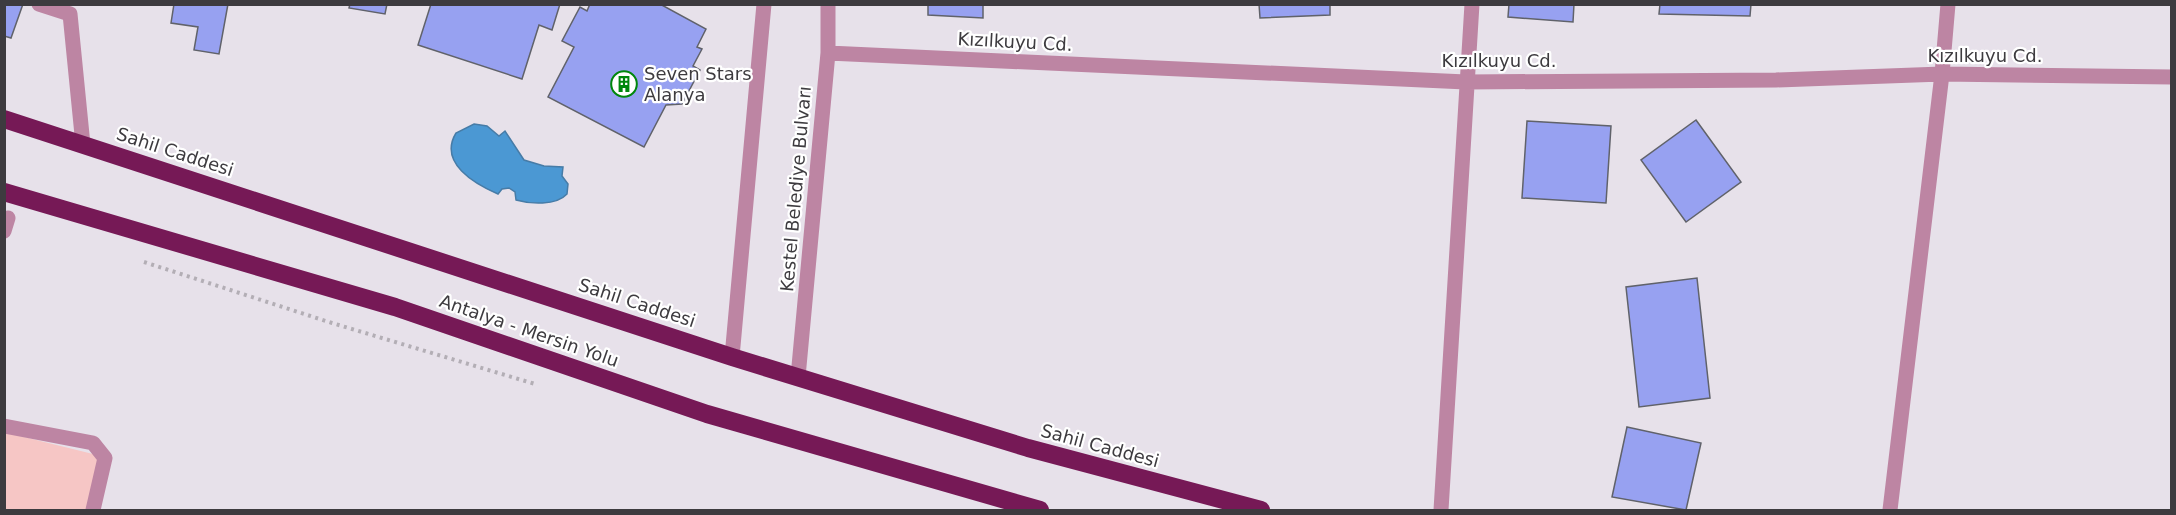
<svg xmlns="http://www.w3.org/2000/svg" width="2176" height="515" font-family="'DejaVu Sans',sans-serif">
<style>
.green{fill:#f6c6c5}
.water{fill:#4b98d3;stroke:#477ca7;stroke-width:1.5}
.building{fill:#97a1f1;stroke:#60626a;stroke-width:1.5}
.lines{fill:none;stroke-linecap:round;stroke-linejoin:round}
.path{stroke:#b3aeb5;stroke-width:4;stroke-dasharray:3 4.5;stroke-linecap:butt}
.minor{stroke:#bd85a3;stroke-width:15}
.highway{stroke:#761956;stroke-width:18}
.labels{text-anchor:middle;stroke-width:4.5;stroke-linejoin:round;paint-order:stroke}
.street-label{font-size:18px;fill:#3d3b3f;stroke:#fff}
.poi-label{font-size:18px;fill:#3d3b3f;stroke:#fff;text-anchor:start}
</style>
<rect width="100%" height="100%" fill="#e7e1ea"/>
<path class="green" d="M4 432 101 456 87 510H5Z"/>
<path class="water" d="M474 124 487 126 499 136 505 131 524 160 544 166 563 167 562 176 568 184 567 194C556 206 530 204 516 200L515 192 509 188 502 189 498 194C475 184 438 163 456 133Z"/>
<path class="building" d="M4 4H23L11 38 4 36Z
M174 4H228L219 54 194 50 198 27 171 23Z
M350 4H387L385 14 349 8Z
M431 4H560L552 30 539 25 522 79 418 45Z
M590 4H660L706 29 697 47 702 49 693 66 700 70 682 104 666 105 644 147 548 97 574 47 562 41 580 7 587 11Z
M928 4H983V18L928 15Z
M1259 4H1330V15L1260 18Z
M1509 4H1574L1573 22 1508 17Z
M1660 4H1751L1750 16 1659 14Z
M1696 120 1741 182 1686 222 1641 160Z
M1527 121 1611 126 1606 203 1522 198Z
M1697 278 1710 398 1639 407 1626 287Z
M1627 427 1701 443 1686 510 1612 497Z"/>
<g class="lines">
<path class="path" d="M144 262 332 323 535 384"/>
<path class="minor" d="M39 4 70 14 83 145
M828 53 1466 82 1776 80 1942 74 2172 77
M4 231 8 218
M732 357 764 4
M798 377 828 53V4
M4 426 93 443 105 458 93 510
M1441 510 1472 4
M1890 510 1942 74 1948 4"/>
<path class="highway" d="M4 119 732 357 1028 448 1261 510
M4 192 395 307 707 414 1040 510"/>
</g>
<defs>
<g id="building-ring" transform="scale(1.35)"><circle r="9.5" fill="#fff" stroke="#00870d" stroke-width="1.5"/><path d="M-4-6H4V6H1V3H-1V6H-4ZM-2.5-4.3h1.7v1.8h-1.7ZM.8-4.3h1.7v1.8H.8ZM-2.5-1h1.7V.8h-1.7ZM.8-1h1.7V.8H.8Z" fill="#00870d"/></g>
</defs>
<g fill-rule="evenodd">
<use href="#building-ring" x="624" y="84"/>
</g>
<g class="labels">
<g class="street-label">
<text transform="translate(1015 42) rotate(3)" y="6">Kızılkuyu Cd.</text>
<text x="1985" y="62">Kızılkuyu Cd.</text>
<text x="1499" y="67">Kızılkuyu Cd.</text>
<text transform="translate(175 152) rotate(18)" y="6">Sahil Caddesi</text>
<text transform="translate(796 189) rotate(-85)" y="6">Kestel Belediye Bulvarı</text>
<text transform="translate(637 303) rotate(18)" y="6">Sahil Caddesi</text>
<text transform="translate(529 331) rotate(19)" y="6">Antalya - Mersin Yolu</text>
<text transform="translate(1100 446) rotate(15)" y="6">Sahil Caddesi</text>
</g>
<g class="poi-label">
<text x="644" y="80">Seven Stars<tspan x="644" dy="21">Alanya</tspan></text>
</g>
</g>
<rect width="2176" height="515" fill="none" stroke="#3d3b3f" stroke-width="12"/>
</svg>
